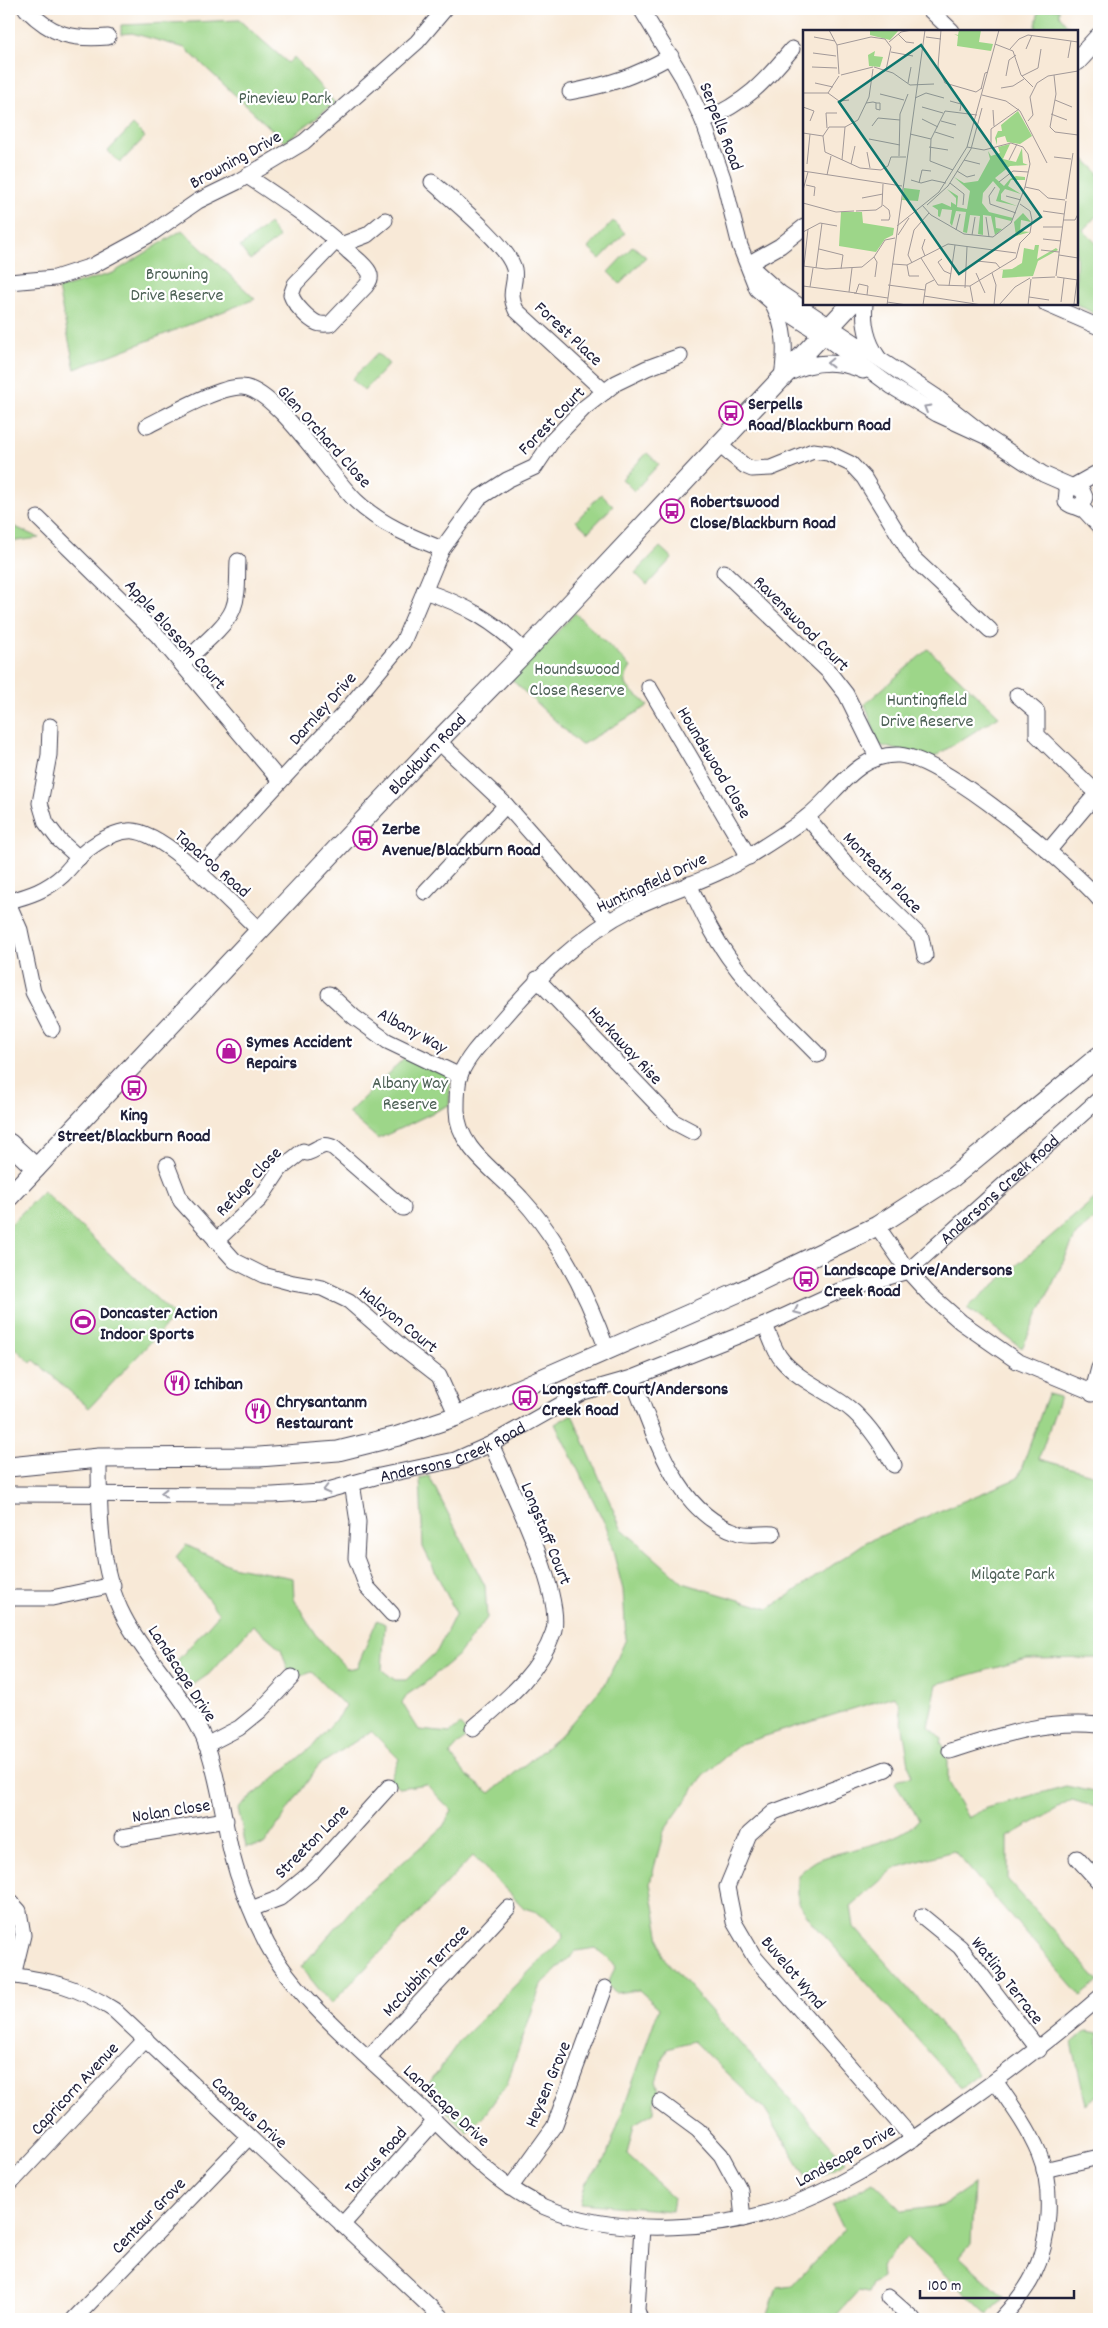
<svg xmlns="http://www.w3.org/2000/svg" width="1108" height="2328" font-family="Dekko,sans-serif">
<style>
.green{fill:#9dd689;stroke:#607c62}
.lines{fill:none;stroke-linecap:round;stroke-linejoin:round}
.minor-casing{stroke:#424052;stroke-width:17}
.major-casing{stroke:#424052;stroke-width:21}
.minor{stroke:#fff;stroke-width:15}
.major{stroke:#fff;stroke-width:19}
.oneway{stroke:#9c9ca7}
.labels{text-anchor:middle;stroke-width:4.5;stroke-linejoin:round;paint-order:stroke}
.park-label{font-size:18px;fill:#4d6156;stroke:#fff}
.street-label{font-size:18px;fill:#22223b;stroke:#fff}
.poi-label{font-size:18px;font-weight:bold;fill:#22223b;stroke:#fff;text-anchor:start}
.inset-road{fill:none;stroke:#a29999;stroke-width:1}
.view{fill:#0f766e;fill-opacity:0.15;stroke:#0f766e;stroke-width:2.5}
.inset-edge{fill:none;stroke:#22223b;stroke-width:2.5}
</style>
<rect width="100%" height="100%" fill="#fff"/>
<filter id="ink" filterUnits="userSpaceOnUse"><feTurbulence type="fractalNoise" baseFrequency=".02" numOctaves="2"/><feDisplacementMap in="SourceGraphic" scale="10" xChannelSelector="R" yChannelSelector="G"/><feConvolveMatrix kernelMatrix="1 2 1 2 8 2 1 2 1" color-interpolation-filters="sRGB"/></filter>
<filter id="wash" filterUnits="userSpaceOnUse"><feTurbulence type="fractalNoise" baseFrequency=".0096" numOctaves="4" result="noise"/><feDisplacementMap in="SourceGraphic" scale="20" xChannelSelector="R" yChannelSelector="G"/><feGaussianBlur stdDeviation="1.12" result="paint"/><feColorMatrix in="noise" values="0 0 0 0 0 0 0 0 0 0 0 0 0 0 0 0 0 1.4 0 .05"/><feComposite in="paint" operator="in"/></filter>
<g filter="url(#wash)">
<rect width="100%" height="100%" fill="#f8e9d7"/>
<path class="green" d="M1039 9H1059V15L1072 31H1035Z
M239 20 288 63 294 57 335 103 285 142 185 48 132 33 121 34V25Z
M133 125 145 137 120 163 108 151Z
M1077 152 1099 173V213L1083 230 1099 246V316L1076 304Z
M613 221 625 233 600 259 588 248Z
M269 224 279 238 250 260 240 247Z
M182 230 255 299 75 369 58 289 113 273Z
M633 246 646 257 620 284 608 272Z
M377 353 389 364 364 391 352 379Z
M647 453 659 464 634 491 622 479Z
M601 494 613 506 588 532 576 521Z
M9 524 39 538 9 542Z
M660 547 672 558 647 585 635 573Z
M575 613 631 667C615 690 639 692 648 706L581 745 512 680Z
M928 649 999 716 931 759 879 745 865 704Z
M406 1056 451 1075 449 1105 378 1139 348 1113Z
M43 1191 175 1316 89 1408 34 1360 31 1363 9 1342V1226Z
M1099 1195V1215L1076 1235 1022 1348 967 1308Z
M1048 1394 1060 1397 1039 1459 1099 1476V1658L1027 1659 937 1684 928 1726 942 1739 941 1743 943 1745 948 1761V1782L968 1818 986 1808 1066 1786 1099 1793V1808L1072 1800 1008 1837V1880L1099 1981 1081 1996 954 1851 895 1868 851 1906 854 1927 937 2020 979 2074 961 2088 813 1923 798 1903V1875C804 1870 812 1862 820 1859 849 1848 899 1844 919 1819L895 1783 898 1779 911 1777 899 1703 894 1696 740 1744 703 1776 664 1831 650 1883 663 1957 846 2162 809 2182 765 2110 693 2041 667 2048 656 2081 660 2094 654 2102V2112L634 2124 627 2154 674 2198 672 2211 580 2203 586 2182 606 2158 659 2008 639 1990 615 1993 607 1984 616 1966 596 1948 576 1951 541 1985 507 2083 486 2113 467 2132 425 2090 460 2040 563 1938 562 1932 537 1912 524 1908 473 1856 331 2004 301 1967 360 1900 442 1828 452 1811 426 1784 399 1788 390 1779 399 1759 371 1731 318 1766 264 1845 246 1847 238 1808 314 1745 346 1707 312 1672 298 1677 288 1670 281 1649 253 1625 209 1674 190 1687 175 1663 219 1614 176 1557 186 1545 231 1566 293 1578 294 1599 315 1634 347 1669 357 1667 377 1620 385 1624 382 1670 395 1680H406L437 1651 456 1613 423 1547 420 1478 429 1476 485 1586 487 1618 459 1654 425 1683 408 1694 402 1703 419 1730 450 1733 460 1725 468 1734 450 1754 467 1776 490 1793 559 1737 606 1683 626 1639 623 1590 607 1528 555 1424 572 1414 621 1528 683 1583 769 1609 866 1542 1018 1478Z
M1086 2031 1099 2033V2093L1086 2105 1072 2042Z
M873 2182 903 2211 942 2206 974 2184 971 2244 960 2257 1004 2297 988 2315 906 2237 881 2267 882 2278 872 2284 868 2293 858 2291 833 2319H766L777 2288 792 2286 844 2230 832 2205Z"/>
</g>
<g filter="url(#ink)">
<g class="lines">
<g class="minor-casing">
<g id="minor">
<path d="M26 9C52 35 71 40 108 37"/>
<path d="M641 9 683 78 703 121 723 178 740 246 757 289 773 303 822 335 891 386 937 414 987 437"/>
<path d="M929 9 952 31"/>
<path d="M570 92C612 84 633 77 671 56"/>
<path d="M703 121C746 102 763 84 792 49"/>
<path d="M247 176C282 199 316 222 347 250 354 257 365 264 369 272 372 278 369 282 366 286L330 324C326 324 321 325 317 323 308 319 294 304 291 295L295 284 336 241"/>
<path d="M432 182C451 199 509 246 514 269 517 285 507 291 516 310L605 392"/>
<path d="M341 245 367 235 385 220"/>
<path d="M748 264 780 246 804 227"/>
<path d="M749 265 780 293 935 396 987 437 1043 474 1073 487"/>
<path d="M9 282 55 278 92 266 149 235 198 201 237 182 304 142 417 42 445 9"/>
<path d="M773 304C786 329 786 350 782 377"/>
<path d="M865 304C863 323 866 340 878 357"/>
<path d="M1046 304 1099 327"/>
<path d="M787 374C812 361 837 359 863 371"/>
<path d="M147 426C169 415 219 386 242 387 275 388 330 476 356 501 380 524 412 537 442 549"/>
<path d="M719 445 745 466 752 469 771 468 813 451 828 453 851 464 864 478 913 558 990 630"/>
<path d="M1073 487 1082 490 1085 497C1083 507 1074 509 1066 502L1067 491 1070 488 1095 474"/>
<path d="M1074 506 1084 510 1099 526"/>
<path d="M38 518 158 636 280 781"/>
<path d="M724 572 828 671 846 694 877 757"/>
<path d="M424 591C464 604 496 622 525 652"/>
<path d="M182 664C196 650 226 627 233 609 239 594 237 577 238 561"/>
<path d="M649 687 749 857"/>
<path d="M1017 695 1037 712V735L1097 793 1049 850"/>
<path d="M50 726 49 755 40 803 46 823 59 840 79 858"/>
<path d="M438 741 506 805 609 921"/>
<path d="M807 817 847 865 921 937 925 956"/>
<path d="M197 871 344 713 403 642 442 549 479 498 507 480 535 467 553 440 584 408 616 383 647 368 680 356"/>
<path d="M689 884C696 899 703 915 711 929 737 978 780 1016 818 1055"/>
<path d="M425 892 506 805"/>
<path d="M9 901C29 896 47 890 63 875 71 867 78 857 87 850 99 841 113 832 128 831 162 827 234 907 259 930"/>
<path d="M9 905 20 930 33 992 52 1029"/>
<path d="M537 979 674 1122 693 1132"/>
<path d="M329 994 354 1017 387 1041 460 1076"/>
<path d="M167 1165 181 1201 235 1261 263 1275 293 1283 322 1288 349 1301 403 1348 439 1376 457 1416"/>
<path d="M877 1226 908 1271 928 1293 961 1322 1017 1361 1099 1395"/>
<path d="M216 1241 260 1199 280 1169 303 1151 307 1153C318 1150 322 1141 334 1148L403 1208"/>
<path d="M765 1325C770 1336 774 1351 782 1360 801 1383 832 1392 854 1412 871 1428 882 1446 894 1465"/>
<path d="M607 1350C595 1316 580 1283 562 1253 550 1234 536 1214 521 1198 498 1172 456 1148 457 1109 457 1099 457 1084 460 1075 468 1055 487 1037 501 1021 540 976 579 935 633 908 672 889 716 878 752 854 771 842 791 830 808 816 837 793 857 753 899 755 944 758 1067 863 1099 899"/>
<path d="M632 1378C655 1433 674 1513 739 1533 749 1536 763 1533 773 1534"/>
<path d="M1092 1394 1099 1368"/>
<path d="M99 1458C99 1510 99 1570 124 1617 147 1662 189 1698 207 1746 219 1780 223 1816 231 1851 239 1883 252 1915 267 1944 297 2000 368 2056 414 2101 454 2138 494 2185 545 2207 616 2238 730 2231 801 2201 855 2179 905 2145 953 2111 1004 2075 1052 2039 1099 1998"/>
<path d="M352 1483 358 1522 356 1558 367 1587 392 1614"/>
<path id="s1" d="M9 1494 273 1495 321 1492 375 1477 455 1460 491 1444 583 1392 632 1378 765 1325 839 1291 908 1271 1099 1099"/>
<path d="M9 1598H52L113 1585"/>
<path d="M473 1728C504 1701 539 1674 553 1633 566 1598 507 1481 491 1444"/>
<path d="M206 1745 239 1728 260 1711 292 1677"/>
<path d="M950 1751C1001 1735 1044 1720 1099 1725"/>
<path d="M886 1769 774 1812 749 1834 727 1887 734 1922 755 1958 913 2139"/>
<path d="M122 1837 226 1820"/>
<path d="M1077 1858 1099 1882"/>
<path d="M9 1900 19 1911 23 1935 13 1976"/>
<path d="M251 1909 280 1898 313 1871 389 1787"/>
<path d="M922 1916 960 1947 1039 2050"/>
<path d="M9 1975C52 1981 77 1986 114 2010L443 2319"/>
<path d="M369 2057 508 1908"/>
<path d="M995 2081C1011 2104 1028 2127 1039 2153 1054 2189 1050 2241 1033 2276 1025 2292 1013 2306 1001 2319"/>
<path d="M660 2102 698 2130 721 2155 740 2190 743 2219"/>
<path d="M1044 2170 1099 2157"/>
<path d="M9 2185 146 2039"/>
<path d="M510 2188 554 2127 605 1988"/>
<path d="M342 2225 435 2121"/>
<path d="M888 2297 913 2319"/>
<path d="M74 2319 249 2137"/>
<path d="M640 2319 637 2310 642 2227"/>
</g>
</g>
<g class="major-casing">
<g id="major">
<path d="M1077 61 1099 37"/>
<path d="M9 1143 36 1168"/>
<path id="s2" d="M9 1197 438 741 525 652 851 304"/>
<path d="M9 1467 99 1458 259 1457 338 1451 398 1436 457 1416 737 1293 877 1226 953 1177 1099 1056"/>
</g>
</g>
<use href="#minor" class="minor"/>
<use href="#major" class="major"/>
</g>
<defs><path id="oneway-chevron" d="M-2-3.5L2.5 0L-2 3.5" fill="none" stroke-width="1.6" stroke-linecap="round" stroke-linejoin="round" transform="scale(1.25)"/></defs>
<g class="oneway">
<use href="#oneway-chevron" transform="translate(830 363) rotate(179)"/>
<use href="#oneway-chevron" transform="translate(927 408) rotate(-149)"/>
<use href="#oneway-chevron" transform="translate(797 1311) rotate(155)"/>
<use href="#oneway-chevron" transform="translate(326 1490) rotate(166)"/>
<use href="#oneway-chevron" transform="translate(164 1493) rotate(-180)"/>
</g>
</g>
<defs>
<g id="bus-ring" transform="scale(1.25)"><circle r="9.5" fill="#fff" stroke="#b5179e" stroke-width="1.5"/><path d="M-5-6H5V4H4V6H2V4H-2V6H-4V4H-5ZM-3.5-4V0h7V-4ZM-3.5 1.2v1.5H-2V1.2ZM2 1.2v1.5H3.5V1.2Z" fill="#b5179e"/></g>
<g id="shop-ring" transform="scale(1.25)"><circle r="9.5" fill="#fff" stroke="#b5179e" stroke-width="1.5"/><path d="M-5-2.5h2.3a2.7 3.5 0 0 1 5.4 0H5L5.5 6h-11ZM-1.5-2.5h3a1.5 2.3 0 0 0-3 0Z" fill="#b5179e"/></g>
<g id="stadium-ring" transform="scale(1.25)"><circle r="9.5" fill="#fff" stroke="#b5179e" stroke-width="1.5"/><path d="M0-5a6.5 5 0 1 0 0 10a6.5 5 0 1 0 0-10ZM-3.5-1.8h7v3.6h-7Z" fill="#b5179e"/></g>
<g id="restaurant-ring" transform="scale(1.25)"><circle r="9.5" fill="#fff" stroke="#b5179e" stroke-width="1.5"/><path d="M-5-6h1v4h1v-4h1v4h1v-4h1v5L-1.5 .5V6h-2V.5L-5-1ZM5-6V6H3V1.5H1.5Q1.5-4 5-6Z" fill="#b5179e"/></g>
</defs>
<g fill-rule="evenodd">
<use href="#bus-ring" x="731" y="413"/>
<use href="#bus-ring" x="672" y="511"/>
<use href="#bus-ring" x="365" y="838"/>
<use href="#shop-ring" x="229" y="1051"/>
<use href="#bus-ring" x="134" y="1088"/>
<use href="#bus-ring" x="806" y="1279"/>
<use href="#stadium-ring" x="83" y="1322"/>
<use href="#restaurant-ring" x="177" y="1383"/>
<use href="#bus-ring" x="525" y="1398"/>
<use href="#restaurant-ring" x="258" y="1411"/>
</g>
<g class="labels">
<g class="park-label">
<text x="285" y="103">Pineview Park</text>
<text x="177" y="279">Browning<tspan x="177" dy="21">Drive Reserve</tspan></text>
<text x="577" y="674">Houndswood<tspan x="577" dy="21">Close Reserve</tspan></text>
<text x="927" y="705">Huntingfield<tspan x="927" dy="21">Drive Reserve</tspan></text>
<text x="410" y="1088">Albany Way<tspan x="410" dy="21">Reserve</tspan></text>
<text x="1013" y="1579">Milgate Park</text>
</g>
<g class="street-label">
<text transform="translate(722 126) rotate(69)" y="6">Serpells Road</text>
<text transform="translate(235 159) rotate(-29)" y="6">Browning Drive</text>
<text transform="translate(569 333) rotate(43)" y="6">Forest Place</text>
<text transform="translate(551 420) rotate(-46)" y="6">Forest Court</text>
<text transform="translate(325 436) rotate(48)" y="6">Glen Orchard Close</text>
<text transform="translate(802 623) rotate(45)" y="6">Ravenswood Court</text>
<text transform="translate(176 634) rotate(48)" y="6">Apple Blossom Court</text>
<text transform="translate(322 708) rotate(-48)" y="6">Darnley Drive</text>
<text dy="6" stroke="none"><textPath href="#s2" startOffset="609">Blackburn Road</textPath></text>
<text transform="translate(715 762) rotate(59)" y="6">Houndswood Close</text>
<text transform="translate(213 863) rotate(41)" y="6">Taparoo Road</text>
<text transform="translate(883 872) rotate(46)" y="6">Monteath Place</text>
<text transform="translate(651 882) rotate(-25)" y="6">Huntingfield Drive</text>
<text transform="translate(413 1030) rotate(29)" y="6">Albany Way</text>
<text transform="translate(626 1045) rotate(47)" y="6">Harkaway Rise</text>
<text transform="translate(248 1181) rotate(-47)" y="6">Refuge Close</text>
<text dy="6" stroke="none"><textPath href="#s1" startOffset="1065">Andersons Creek Road</textPath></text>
<text transform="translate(399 1319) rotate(39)" y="6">Halcyon Court</text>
<text dy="6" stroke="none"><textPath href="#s1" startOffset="450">Andersons Creek Road</textPath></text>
<text transform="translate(547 1533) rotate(68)" y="6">Longstaff Court</text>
<text transform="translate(183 1673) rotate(57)" y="6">Landscape Drive</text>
<text transform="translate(171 1810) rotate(-9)" y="6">Nolan Close</text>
<text transform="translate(311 1841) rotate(-45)" y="6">Streeton Lane</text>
<text transform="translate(425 1970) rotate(-47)" y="6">McCubbin Terrace</text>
<text transform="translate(794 1972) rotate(50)" y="6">Buvelot Wynd</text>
<text transform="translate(1008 1980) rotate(52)" y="6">Watling Terrace</text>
<text transform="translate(547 2084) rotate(-67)" y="6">Heysen Grove</text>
<text transform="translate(74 2088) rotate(-47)" y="6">Capricorn Avenue</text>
<text transform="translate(447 2105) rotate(43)" y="6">Landscape Drive</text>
<text transform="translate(250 2112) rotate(43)" y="6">Canopus Drive</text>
<text transform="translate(845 2155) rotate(-29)" y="6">Landscape Drive</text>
<text transform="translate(375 2160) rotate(-48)" y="6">Taurus Road</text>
<text transform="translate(148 2215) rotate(-46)" y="6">Centaur Grove</text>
</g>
<g class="poi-label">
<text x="748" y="409">Serpells<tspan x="748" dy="21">Road/Blackburn Road</tspan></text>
<text x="690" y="507">Robertswood<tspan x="690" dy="21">Close/Blackburn Road</tspan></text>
<text x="382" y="834">Zerbe<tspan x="382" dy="21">Avenue/Blackburn Road</tspan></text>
<text x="246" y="1047">Symes Accident<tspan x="246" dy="21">Repairs</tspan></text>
<text x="134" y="1120" text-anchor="middle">King<tspan x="134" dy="21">Street/Blackburn Road</tspan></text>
<text x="824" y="1275">Landscape Drive/Andersons<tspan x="824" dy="21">Creek Road</tspan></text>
<text x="100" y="1318">Doncaster Action<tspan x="100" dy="21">Indoor Sports</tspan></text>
<text x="194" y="1389">Ichiban</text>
<text x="542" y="1394">Longstaff Court/Andersons<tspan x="542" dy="21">Creek Road</tspan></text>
<text x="276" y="1407">Chrysantanm<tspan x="276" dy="21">Restaurant</tspan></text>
</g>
</g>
<g transform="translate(803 30)">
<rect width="275" height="275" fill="#f8e9d7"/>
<path d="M67 0H96L87 10 67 5ZM156 0H178L176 12 190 14 188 21 154 16 155 6 151 4 155 5ZM72 21 71 26 80 27 77 37 66 36 65 25ZM215 81 229 106 217 114 204 112 202 106 194 108V115L192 108 195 101H199L198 95ZM207 114 200 129 213 132 219 118 220 133 225 135 207 136 192 148 201 156 207 149 213 146 222 147V150H208L205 156 218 164 202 159 198 164V170L214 176 193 171 197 159 190 151 180 163 179 173 186 182 210 188 208 191 192 187 193 198 199 199 192 205 188 186 180 185V205L175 204 177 186 167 185 164 203 160 202 163 182 153 181 149 196 147 193 149 180 139 179 137 187 135 186V180L129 176 139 173 148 177V172L153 175V168L144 159 155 166 154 177 164 179 167 161 151 147 161 153 175 151 187 129 185 121 188 126 197 123 195 117ZM101 158 117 160 115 171 99 170ZM38 182H59L60 193 91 198 90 205 82 209 73 222 36 216ZM220 183 228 192 218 190 217 201 227 202 213 206 211 192ZM232 215H236L234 229 253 218 255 220 235 231 230 246 199 248 200 240H196L209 239 219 233 221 218 231 220Z" fill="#9dd689"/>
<path class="inset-road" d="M26 0 34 15 36 44M138 0 135 36 142 53M95 4 103 12 111 13M11 7 32 11M123 7 138 9M86 12 98 2 109 0M192 14 210 21 218 45 230 57M34 15 68 7 82 9 88 17 83 40M207 19 216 9 225 5 275 12M223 19 229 5M88 22 110 26M10 23 33 26M265 28 268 11M9 37 34 38M71 37 90 43 107 55 131 54M38 45 70 37M251 45 253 64 247 97 252 102 275 105M203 46 206 30 213 25M219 46 235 38 238 19M12 53 30 57M105 53 108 37M142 53 173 62 179 58M198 58 210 56 221 49M178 59 182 43 185 42M0 63H25L36 46M25 63 36 71 46 70M77 64 101 70M179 65 203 71 217 81 244 133M112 68 123 63 141 68M252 70 269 77M147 71 158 74 157 81M63 73 70 72 74 73H77V80L73 79V73M0 77 11 81 7 91M119 77 140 83M190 80 191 96M248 84 264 90M119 89 135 97M138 91 153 95M225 91 230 85 227 67 234 53 245 46 275 41M69 96 75 88 97 90M24 98 23 83H34M132 102 151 108M0 103 20 106 22 122 57 138 78 140 85 136 88 127H103M107 104 128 109M20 106 26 97H42L55 90 66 67 70 39M66 109 97 115M126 117 145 120M188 119V99L216 79M64 122 67 138M96 126 97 84 105 64M251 127 268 129M39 130 42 97M161 130 177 134M206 130 214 114M4 134 7 104M48 134 52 116M150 140 127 131 128 109 142 81 174 85M0 141 99 156M154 141 164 147 172 145M24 145 28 126M108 150 118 153 129 150 143 153M196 152 210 141 225 142M116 153 119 140 128 141M147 153 161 164 160 175M3 155 12 157 11 166M192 157 186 166 187 174 213 183M222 157 236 160 245 168 262 170M0 160 5 142M203 166 218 170M59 168 80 164M263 169 270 123M0 173 33 182 51 181M119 175 128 185 161 204 190 207 208 193 222 157 227 134 225 124 220 117 208 113 181 120 164 117M124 175 145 156 168 119 179 78M53 181 73 180 79 176 80 154M240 181 261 184M183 187 186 207M78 190H86L87 186 86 180 80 175M260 190H272L275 184M94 196 136 162 164 117 196 0M240 197H259M153 200 157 184M0 202 17 193 34 196M95 205 106 188M169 205 172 187M122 209 119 218 122 226M240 209 258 211M16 219 40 225 38 239M238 220 256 222M256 225 275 228M71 227 74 232 72 247M118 228 135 255 167 256 213 228 217 213 227 203 229 190 227 181 217 174M139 229 135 232 141 241 148 244M174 231 193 233 197 238M109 233 105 225 111 200 126 183M89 234 104 235 145 214 213 223M104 235 106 246H116M0 236 23 239 59 237 71 227 82 210 92 208M1 236 5 199M13 238 19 193M173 243 182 263M189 243 193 255 191 275M253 246 263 171M254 247 275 250M229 248 252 247M85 255 122 260M0 256 53 263M146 256 152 215M167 256 170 272M7 257 10 238M162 258 164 217M46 262 49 238M51 263 85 268M53 263 56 254 65 256 64 265M121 266 179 275M226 267 246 270M84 272 104 275M258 272 261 248M271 274 274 250M84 275 122 0M120 275 123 254 131 250M196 275 212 257 227 248M225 275 228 249"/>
<path class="view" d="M118 15 238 187 156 244 36 72Z"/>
<rect width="275" height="275" class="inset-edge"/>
</g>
<rect width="1108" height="2328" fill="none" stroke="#fff" stroke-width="30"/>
<path d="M920 2290v8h154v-8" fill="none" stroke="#22223b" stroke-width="2.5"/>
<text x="928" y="2290" font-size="15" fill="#22223b" stroke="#ffffff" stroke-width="4" paint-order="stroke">100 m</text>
</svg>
